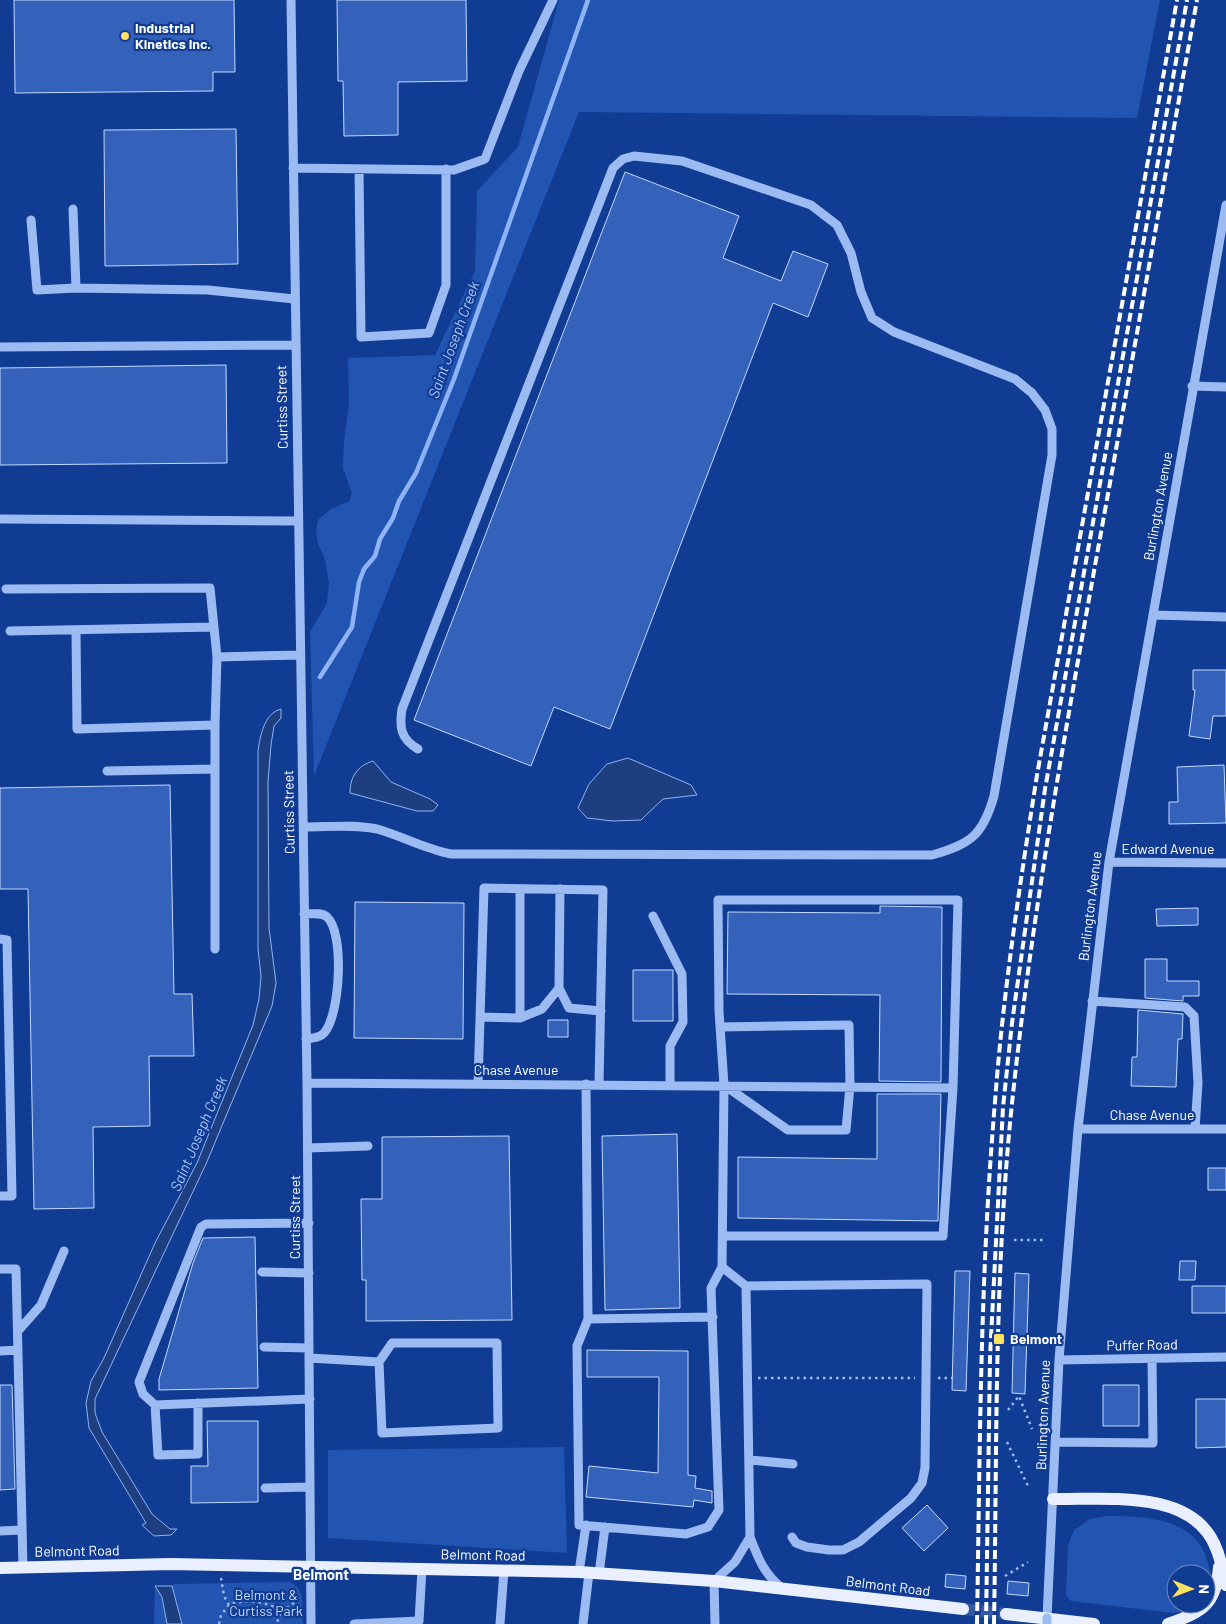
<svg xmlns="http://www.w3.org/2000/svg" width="1226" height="1624" font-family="Barlow,sans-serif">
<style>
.green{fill:#2254b2}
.water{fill:#1d3e7f;stroke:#8eb4f7}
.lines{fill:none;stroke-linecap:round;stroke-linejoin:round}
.stream{stroke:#8eb4f7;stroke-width:4.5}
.building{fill:#3462ba;stroke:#c4d9fe}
.major-tunnel{stroke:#3459a3;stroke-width:12;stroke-dasharray:12 6;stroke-linecap:butt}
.path{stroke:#9dbbf3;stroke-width:2.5;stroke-dasharray:2.5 4;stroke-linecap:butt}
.minor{stroke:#9dbbf3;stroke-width:9}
.major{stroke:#e9efff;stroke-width:12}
.rail{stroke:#fff;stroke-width:4;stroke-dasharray:9 4;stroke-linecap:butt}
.minor-bridge{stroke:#9dbbf3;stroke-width:9}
.poi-dot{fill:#ffe15f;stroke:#103c93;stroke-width:2}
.labels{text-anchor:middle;stroke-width:4.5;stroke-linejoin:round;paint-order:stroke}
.poi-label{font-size:14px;font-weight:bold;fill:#fff;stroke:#103c93;text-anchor:start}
.street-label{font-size:14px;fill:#fff;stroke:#103c93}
.park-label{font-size:14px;fill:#c4d9fe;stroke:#103c93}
.water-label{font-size:15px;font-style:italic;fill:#a9c6fa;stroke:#103c93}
.neighbourhood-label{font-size:15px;font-weight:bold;fill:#fff;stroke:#103c93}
</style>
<rect width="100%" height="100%" fill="#103c93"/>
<path class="green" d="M559 0H1160L1137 118 579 112 314 776 310 632 327 603 329 583 325 559 318 544 316 530 318 520 331 509 349 501 352 493 343 468 344 440 349 405 348 358 435 355 475 271 477 191 518 147Z
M564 1447 567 1553 328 1538V1450Z
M1107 1516C1147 1516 1201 1518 1209 1568 1211 1577 1212 1590 1206 1597V1574H1176V1604H1201L1188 1610 1173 1613 1071 1601 1066 1595 1068 1545 1074 1530 1090 1519Z
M289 1582C306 1587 302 1609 303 1624H182L172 1586 174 1584Z
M155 1586 162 1597 167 1624H154Z"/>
<path class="water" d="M281 709V718L274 726 271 745 268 781 269 928 276 983 272 1006 206 1164 95 1399V1413L102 1432 152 1514 170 1529H177L171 1535 154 1536 142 1525 146 1523 89 1428 86 1403 91 1381 104 1358 155 1243 197 1163 253 1025 259 999 261 976 258 949V751C260 737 264 713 281 709Z
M628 758 691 785 697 795 663 799 641 820 613 821 587 818 578 808 589 784 607 764Z
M373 761 391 782 430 799 438 805 433 811H417L350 793C350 777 357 766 373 761Z
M155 1586H172L182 1624H167L162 1597Z"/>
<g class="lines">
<path class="stream" d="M320 677 352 627 359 582 364 569 375 556 380 539 393 518 399 501 416 473 454 379 588 0"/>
</g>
<path class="building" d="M14 0H234L235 72H213V91L15 93Z
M337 0H466L467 81 398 82V135L344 136 343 81H338Z
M236 129 238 264 105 266 104 130Z
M625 172 739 216 723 258 781 281 793 251 828 264 808 317 773 303 610 729 554 707 531 766 414 720Z
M226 365 227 463 0 465V368Z
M1193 670H1226V716H1213L1210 739 1189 736 1195 690H1193Z
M1224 765 1226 823 1169 824V802H1178L1177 767Z
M170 785 174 994H192L194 1056H149L150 1126 93 1127 94 1208 34 1209 28 889H0V788Z
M355 902 464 903 463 1039 354 1038Z
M880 906 942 907 941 1082 879 1081 880 995 727 994 728 912 880 913Z
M1198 908V925L1157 926 1156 909Z
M1145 959H1167V981H1199V996H1183V1001L1145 998Z
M633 970H673V1021H633Z
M1138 1010 1183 1014 1182 1039H1178L1176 1087 1131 1086 1132 1057H1137Z
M548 1020H568V1037H548Z
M877 1094H941L938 1221 738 1218V1157L877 1159Z
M677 1134 680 1308 605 1310 602 1136Z
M509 1136 512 1320 366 1321V1280H362L361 1199H382V1137Z
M1208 1168H1226V1190H1208Z
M255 1237 258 1388 159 1390V1379L193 1263 203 1238Z
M1180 1261H1196L1195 1280H1179Z
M955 1271H970L966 1391 952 1390Z
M1015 1273 1029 1274 1025 1394 1012 1393Z
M1192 1286H1226V1313H1192Z
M587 1350 688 1351V1475L696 1476 695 1488 712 1491V1503L694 1500 693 1507 586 1497 589 1466 658 1473 659 1377H587Z
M0 1385H12L15 1489 0 1490Z
M1103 1385H1139V1426H1103Z
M1196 1399H1226V1447L1196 1448Z
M207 1421H258V1502L191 1503V1466H208Z
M927 1505 948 1528 924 1551 902 1528Z
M946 1574 966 1576 965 1589 945 1587Z
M1008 1581 1029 1583 1028 1596 1007 1594Z"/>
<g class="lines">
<path class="major-tunnel" d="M963 1609 1006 1614"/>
<path class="path" d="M1014 1240H1045
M758 1378H915
M938 1378H952
M1008 1410 1019 1396 1032 1429
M1007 1442 1029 1488
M1005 1576 1028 1562
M221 1578 224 1596 229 1605
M281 1611 292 1605 298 1597
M219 1624 221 1615 229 1605C244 1598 265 1602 279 1609L280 1616 276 1624"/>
<path class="minor" d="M291 0 307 1083 311 1624
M293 168 454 170 485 159 519 71 553 0
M359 169 361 337 429 333 446 285V169
M73 209 76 288 208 290 294 299
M31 220 37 290 76 288
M0 347 295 345
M1192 386 1226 387
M0 519 297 521
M6 589 210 588 217 657 300 655
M1153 615 1226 617
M76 630 77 729 215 725V949
M10 631 214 627
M215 725 217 657
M107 771 215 769
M304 827C328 827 354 824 377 829 402 836 425 849 451 854L932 855C971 844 983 835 994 796L1052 455V429L1045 410 1032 393 1015 379 894 332 872 318 861 292 851 253 837 225 811 205 682 161 634 156 623 159 613 168 402 709C399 728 401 739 418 749
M1109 862 1226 863
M560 889 559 988 569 1008 601 1011
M304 914C311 914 322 912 327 917 345 933 340 1016 324 1033 320 1038 312 1038 306 1039
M653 916 682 974 683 1022 670 1046V1085
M0 939 7 940 12 1196H0
M1092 1001 1185 1007 1194 1016 1198 1083 1195 1129
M480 1017 520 1018V889
M520 1018 542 1009 559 988
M720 1027 849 1025 850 1086 846 1130H788L724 1085
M307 1083 953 1088
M478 1084 484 888 603 890 599 1084
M586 1084 588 1319 577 1346 579 1525 686 1534 708 1527 719 1510 711 1288 722 1267
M1078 1129H1226
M308 1148 368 1146
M309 1223 206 1224 201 1227 139 1382 143 1394 155 1405 310 1399
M723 1236H943L953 1088 958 900H718L719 1011 724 1085 722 1267 746 1286 927 1284 925 1468 922 1483 911 1498 859 1542 843 1550H829L807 1547 796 1543 792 1537
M0 1269H16L23 1568
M262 1272 309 1273
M746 1286 750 1537C758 1558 764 1574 782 1588
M588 1319 713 1317
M18 1331 41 1305 64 1251
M392 1343H497L498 1428 382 1433 379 1362Z
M264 1347 309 1348
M0 1351 18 1350
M309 1358 379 1362
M1059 1360 1226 1357
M155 1405 158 1455 198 1454V1403
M1055 1442 1153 1443 1152 1359
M750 1460 793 1464
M265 1488 310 1487
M0 1531 22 1530
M579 1572 586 1525
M599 1574 605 1527
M1047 1618 1059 1360 1078 1129 1109 862 1226 205
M354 1624 419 1621 422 1569
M500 1624 504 1570
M583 1624 589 1573
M715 1624 714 1581 735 1562 750 1537"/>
<path class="major" d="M1053 1499C1104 1500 1193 1488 1216 1548 1221 1559 1223 1573 1226 1585
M0 1568 171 1564 579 1572 714 1581 963 1609
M1006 1614 1094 1624
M1168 1624C1202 1612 1216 1605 1219 1567"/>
<path class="rail" d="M977 1624C980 1450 980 1276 995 1102 1003 993 1020 884 1037 775L1177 0
M986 1624 990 1357 1003 1107 1012 1023 1045 789 1187 0
M994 1624C997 1454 994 1283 1011 1113 1030 927 1063 744 1096 560 1130 373 1163 187 1197 0"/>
<path class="minor-bridge" d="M1047 1624V1618"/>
</g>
<g class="poi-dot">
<circle cx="125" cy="36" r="5"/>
<rect x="993" y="1333" width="12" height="12" rx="2.5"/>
</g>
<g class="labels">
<g class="poi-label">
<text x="135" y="33">Industrial<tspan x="135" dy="16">Kinetics Inc.</tspan></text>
<text x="1010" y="1344">Belmont</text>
</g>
<g class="street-label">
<text transform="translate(282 407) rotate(-91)" y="5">Curtiss Street</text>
<text transform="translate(1158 506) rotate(-80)" y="5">Burlington Avenue</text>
<text transform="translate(289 812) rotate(-91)" y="5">Curtiss Street</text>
<text x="1168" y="854">Edward Avenue</text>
<text transform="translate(1090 906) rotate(-83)" y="5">Burlington Avenue</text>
<text x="516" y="1075">Chase Avenue</text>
<text x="1152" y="1120">Chase Avenue</text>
<text transform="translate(295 1217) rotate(-90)" y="5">Curtiss Street</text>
<text transform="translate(1142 1345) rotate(-1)" y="5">Puffer Road</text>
<text transform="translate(1043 1415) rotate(-88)" y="5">Burlington Avenue</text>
<text transform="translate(77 1551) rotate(-1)" y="5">Belmont Road</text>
<text transform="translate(483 1555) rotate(1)" y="5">Belmont Road</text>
<text transform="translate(888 1586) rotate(7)" y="5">Belmont Road</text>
</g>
<g class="park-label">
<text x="266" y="1600">Belmont &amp;<tspan x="266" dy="16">Curtiss Park</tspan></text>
</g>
<g class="water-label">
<text transform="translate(454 340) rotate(-70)" y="5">Saint Joseph Creek</text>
<text transform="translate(199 1134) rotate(-67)" y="5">Saint Joseph Creek</text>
</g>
<g class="neighbourhood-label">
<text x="321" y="1580">Belmont</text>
</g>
</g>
<g transform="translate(1191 1589) rotate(91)"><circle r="24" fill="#103c93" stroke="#708abe"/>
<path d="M0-4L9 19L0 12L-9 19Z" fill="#ffe15f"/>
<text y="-8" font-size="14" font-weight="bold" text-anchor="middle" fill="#ffffff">N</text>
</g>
</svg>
